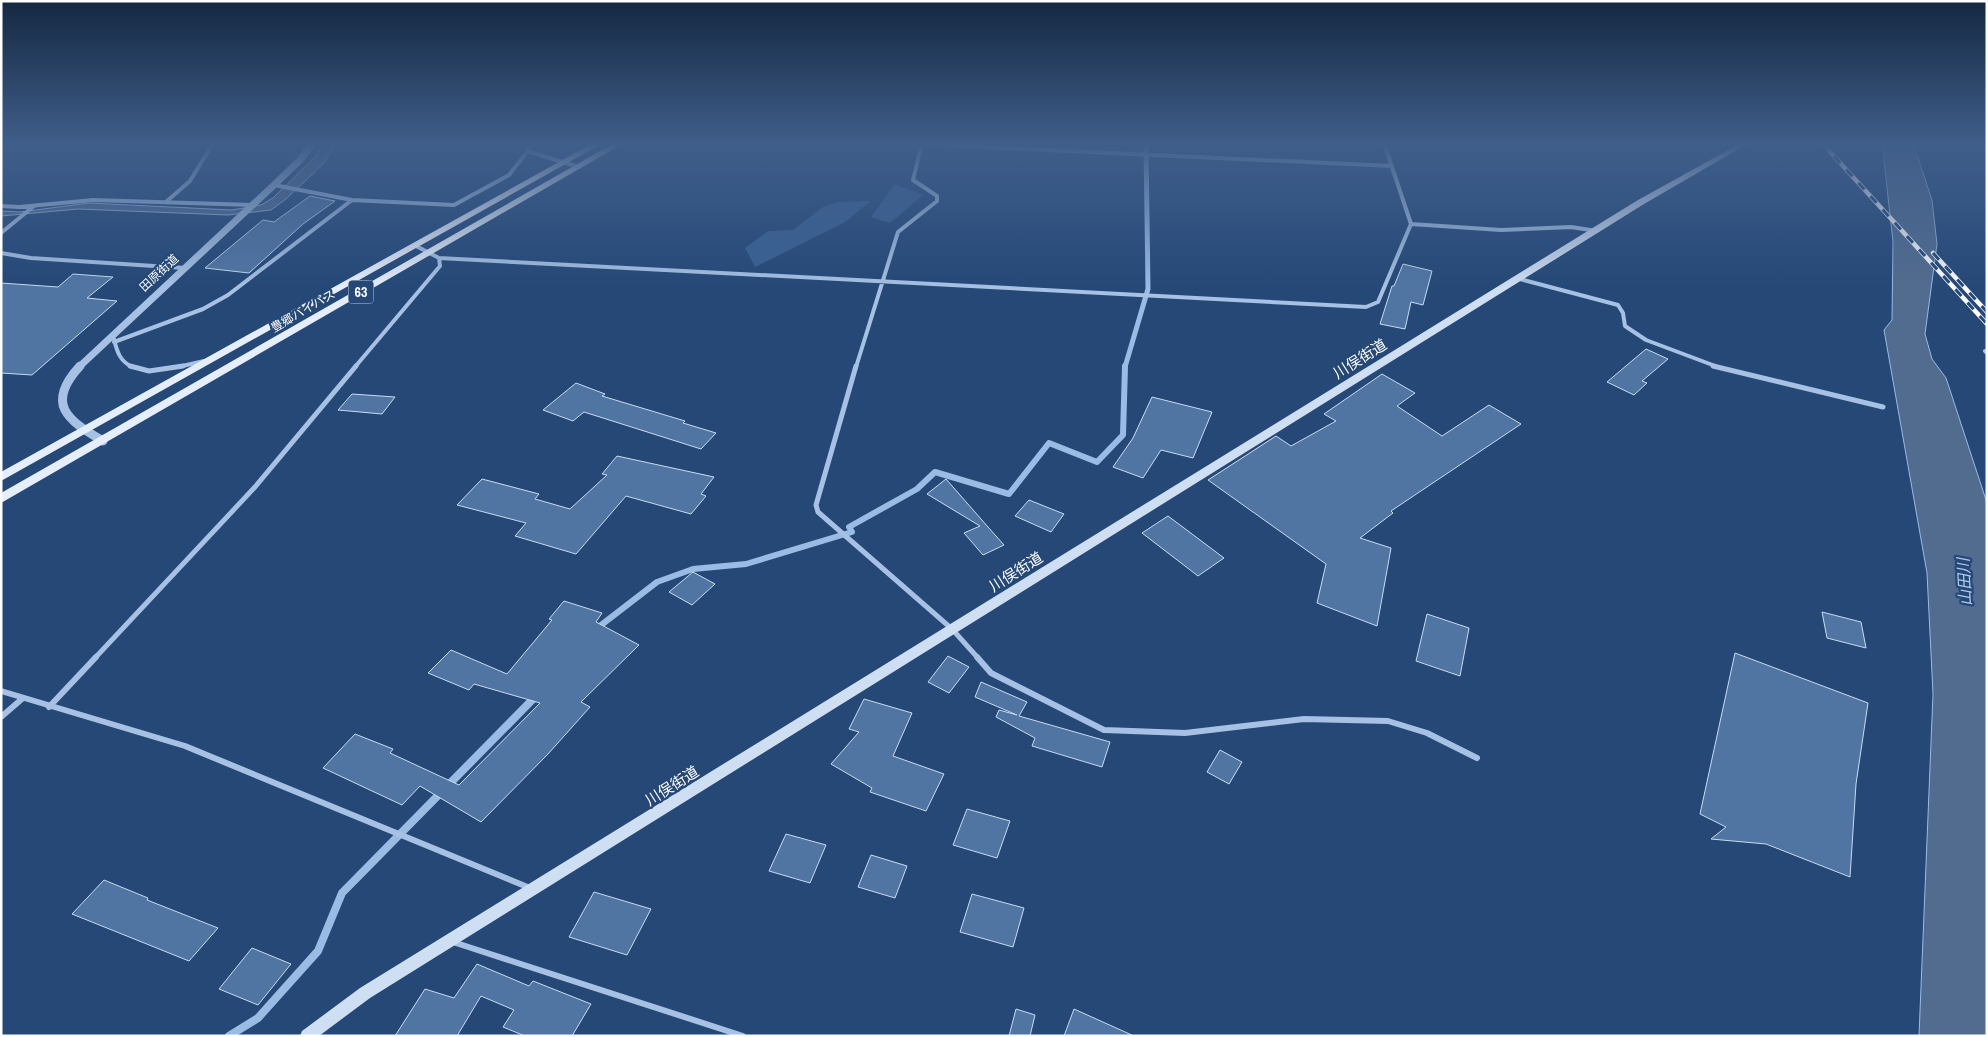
<svg xmlns="http://www.w3.org/2000/svg" width="1988" height="1037" font-family="'Archivo Narrow','Noto Sans JP',sans-serif">
<style>
.green{fill:#386194}
.water{fill:#526c8f;stroke:#9abbe4}
.lines{fill:none;stroke-linecap:round;stroke-linejoin:round}
.stream-far2{stroke:#9abbe4;stroke-width:5}
.stream-far1{stroke:#9abbe4;stroke-width:6}
.stream{stroke:#9abbe4;stroke-width:8}
.building{fill:#5175a3;stroke:#c8dbf3}
.minor-far2{stroke:#a6c1e3;stroke-width:4}
.minor-far1{stroke:#a6c1e3;stroke-width:5}
.minor{stroke:#a6c1e3;stroke-width:6}
.tertiary-far1{stroke:#a6c1e3;stroke-width:7}
.tertiary{stroke:#a6c1e3;stroke-width:9}
.secondary{fill:#cedef3;fill-rule:evenodd}
.primary{fill:#e5eefc;fill-rule:evenodd}
.rail-casing{stroke:#fff;stroke-width:4.5}
.rail{stroke:#254877;stroke-width:3;stroke-dasharray:9;stroke-linecap:butt}
.labels{text-anchor:middle;stroke-width:4.5;stroke-linejoin:round;paint-order:stroke}
.far-street-label{font-size:12px;fill:#fff;stroke:#254877}
.shield{fill:#254877;stroke:#bec8d6;stroke-width:1}
.shield-label{font-size:14px;font-weight:bold;fill:#fff}
.street-label{font-size:15px;fill:#fff;stroke:#254877}
.water-label{font-size:16px;font-style:italic;fill:#b1cbeb;stroke:#254877}
</style>
<rect width="100%" height="100%" fill="#254877"/>
<path class="green" d="M895 184 923 195 890 223 871 217Z
M871 201 845 222 755 267 745 248 768 231 793 230 823 207 838 202Z"/>
<path class="water" d="M325 143H337L324 163 286 199 271 210 228 215 78 209 1 216V211L20 212 89 203 232 210 261 205 273 198 315 157Z
M1882 143H1913L1932 200 1937 244 1925 334 1932 359 1946 378 1987 503V1036H1919L1933 694 1927 573 1884 330 1892 320 1893 242Z"/>
<g class="lines">
<path class="stream-far2" d="M1125 367 1148 289 1146 143"/>
<path class="stream-far1" d="M596 629 657 582 693 569 746 564 852 532 849 527 917 489 935 472 1009 494 1049 443 1097 462 1123 435 1125 366"/>
<path class="stream" d="M229 1036 258 1018 318 951 342 893 537 695"/>
</g>
<path class="building" d="M310 196 335 201 303 224 249 273 205 268 263 220 274 222Z
M1403 264 1432 271 1423 305 1411 302 1405 329 1380 324 1392 286H1394Z
M73 274 113 277 87 298 117 301 32 375 1 373V283L58 287Z
M1646 349 1668 359 1642 381 1647 383 1634 395 1607 382Z
M1382 374 1415 393 1397 406 1442 436 1489 405 1521 424 1391 511 1393 513 1360 538 1391 548 1377 626 1317 603 1326 564 1208 480 1276 436 1291 446 1336 421 1324 414Z
M576 383 605 394 602 396 685 421 683 423 716 433 701 449 584 412 573 421 543 410Z
M352 394 395 397 382 414 338 410Z
M1152 397 1212 412 1193 458 1161 450 1143 478 1113 467 1133 438Z
M617 456 714 477 701 494 706 496 691 514 626 496 576 554 515 536 526 523 457 505 482 479 539 494 535 499 570 509 607 475 602 474Z
M946 479 988 527 1004 545 983 555 964 533 980 526 927 494Z
M1029 500 1064 514 1051 532 1015 516Z
M1168 516 1224 558 1198 576 1142 533Z
M693 572 715 584 692 605 669 592Z
M564 601 602 613 596 622 639 645 581 702 590 707 548 754 481 822 420 786 402 805 323 768 355 734 393 749 390 753 459 785 540 703 474 684 469 690 428 673 451 650 507 674 552 620 549 619Z
M1822 612 1861 622 1866 648 1827 638Z
M1427 614 1469 628 1460 676 1416 661Z
M1735 653 1868 703 1856 784 1850 877 1766 844 1711 839 1726 827 1700 814Z
M948 656 969 667 949 693 928 682Z
M981 682 1027 702 1019 716 1110 742 1102 767 1032 746 1035 738 996 717 999 710 1017 715 975 697Z
M864 699 912 713 893 756 944 774 926 811 870 792 872 788 831 764 859 732 849 729Z
M1220 750 1242 762 1229 784 1207 772Z
M967 809 1010 821 997 858 953 845Z
M786 834 826 845 810 883 769 871Z
M871 855 907 866 895 898 858 887Z
M104 880 148 898 147 900 218 928 189 961 72 914Z
M594 892 651 909 627 955 569 937Z
M972 894 1024 908 1013 947 960 932Z
M252 948 291 964 258 1005 219 989Z
M477 964 529 986 533 981 591 1004 572 1036H525L503 1027 514 1010 481 996 457 1036H395L425 989 454 998Z
M1016 1009 1035 1015 1030 1036H1009Z
M1074 1009 1134 1036H1064Z"/>
<g class="lines">
<path class="minor-far2" d="M922 144 1392 166
M527 151 579 167
M274 185 352 200 454 205 509 175 534 143
M167 201 190 181 213 143
M1 206 19 207 93 200 253 205
M1411 224 1501 230 1571 227 1597 231
M1 233 34 206
M416 246 439 258 1366 307 1378 302 1411 224 1384 143
M1 253 31 258 185 268
M1520 279 1618 305 1623 313 1625 326 1646 340 1718 367
M114 339C117 352 120 361 132 367
M114 342 203 309 228 295 352 200
M1985 351 1987 353
M178 367 204 361
M355 367 440 266 439 258
M856 367 898 232 937 201V196L913 180 922 143"/>
<path class="minor-far1" d="M130 366 149 371 183 366
M856 366 816 505 818 512 952 629 978 658
M1713 366 1883 407
M95 658 255 487 356 366"/>
<path class="minor" d="M977 657 991 673 1104 730 1185 733 1304 719 1388 721 1427 733 1477 758
M1 691 185 746 530 888
M49 707 96 657
M1 717 23 698
M453 942 743 1036"/>
<path class="tertiary-far1" d="M79 367 274 185 299 161 313 143"/>
<path class="tertiary" d="M80 366C45 404 67 420 103 441"/>
<path class="secondary" d="M1741 143H1749L1644 204 370 998 319 1036H300L302 1031 360 988 1638 200Z"/>
<path class="primary" d="M593 143H603L1 481V472Z
M614 143H624L1 503V493Z"/>
<g class="rail-casing">
<path id="rail" d="M1822 143 1987 324
M1933 253 1987 312"/>
</g>
<use href="#rail" class="rail"/>
</g>
<linearGradient id="sky" x2="0" y2="1"><stop stop-color="#142841"/><stop offset="0.5" stop-color="#405e8a"/><stop offset="1" stop-color="#405e8a" stop-opacity="0"/></linearGradient>
<rect width="1988" height="288" fill="url(#sky)"/>
<g class="labels">
<g class="far-street-label">
<text transform="translate(159 273) rotate(-43)" y="4">田原街道</text>
<text transform="translate(303 311) rotate(-30)" y="4">豊郷バイパス</text>
</g>
<rect class="shield" x="348.5" y="280.5" width="25" height="23" rx="4"/>
<g class="shield-label">
<text x="361" y="297">63</text>
</g>
<g class="street-label">
<text transform="translate(1360 359) rotate(-32)" y="5">川俣街道</text>
<text transform="translate(1016 572) rotate(-32)" y="5">川俣街道</text>
<text transform="translate(672 786) rotate(-32)" y="5">川俣街道</text>
</g>
<g class="water-label">
<text transform="translate(1964 582) rotate(-93)" y="6">山田川</text>
</g>
</g>
<rect width="1988" height="1037" fill="none" stroke="#ffffff" stroke-width="5"/>
</svg>
